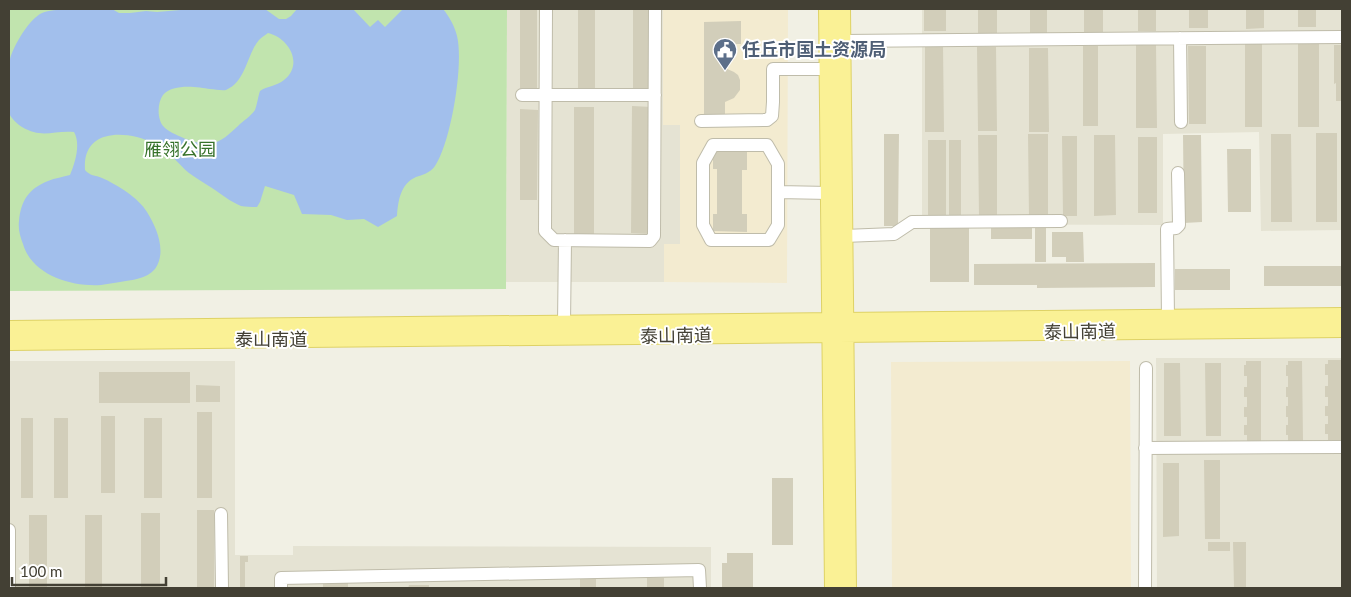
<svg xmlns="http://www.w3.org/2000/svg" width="1351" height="597" font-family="Lato,'Noto Sans SC',sans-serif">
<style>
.residential{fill:#e5e3d3}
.commercial{fill:#f3ebd0}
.green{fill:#c1e4ae}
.water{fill:#a2bfec;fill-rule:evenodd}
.building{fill:#d2ceba}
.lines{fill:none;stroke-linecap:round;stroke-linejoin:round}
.minor-casing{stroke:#bfbcaa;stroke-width:14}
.major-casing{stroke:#ded266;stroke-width:18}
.minor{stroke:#fff;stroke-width:12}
.major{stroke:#faf195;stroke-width:16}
.labels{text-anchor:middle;stroke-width:4;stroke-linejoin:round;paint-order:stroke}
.service-label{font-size:18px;font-weight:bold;fill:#4e5e75;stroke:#fff;text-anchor:start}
.park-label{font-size:18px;fill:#37722b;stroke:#fff}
.street-label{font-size:18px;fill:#434034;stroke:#fff}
</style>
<rect width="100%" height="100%" fill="#f1f0e4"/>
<path class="residential" d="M507 9H663V124L680 125V244H664V282H506Z
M922 9H1342V230L1261 231 1259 132 1163 134V225L922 224Z
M1156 358H1342V588H1157Z
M9 361H235V555H293V546L711 547V588H9Z"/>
<path class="commercial" d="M663 9H788L787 283 664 282V244H680V125H663Z
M1130 361 1131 588H892L891 362Z"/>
<path class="green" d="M9 9H507L506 289 9 291Z"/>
<path class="water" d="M65 9H112L119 13H130L146 11 157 12 192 9H265L279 19H286L291 16 297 9H353L370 27 378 20 385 27 403 9H443C449 16 455 27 457 36 464 64 451 142 435 166 430 173 422 175 416 177 400 184 398 202 397 216L378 227 364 219 347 220 331 215 302 214 294 195 265 186 260 202 257 207C252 207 246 207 241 206 231 202 221 194 212 188 204 183 196 178 189 173 177 163 169 150 154 143 126 130 82 128 85 170 90 176 95 175 102 178 116 184 139 198 147 212 157 228 167 252 155 269 147 279 131 280 120 282 114 283 107 284 101 285 71 287 32 275 23 244 20 236 18 229 19 221 21 201 28 189 48 181 55 178 63 177 70 175 75 163 81 144 74 132 54 130 42 139 22 127 17 124 11 118 9 113 7 108 8 65 10 59 14 45 29 19 42 13 49 10 58 10 65 9ZM268 33C289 38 304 64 284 80 277 86 267 86 260 91 258 97 257 105 255 110 251 116 243 121 238 126 230 133 222 142 210 144 199 145 172 135 164 127 157 120 157 103 163 95 173 83 198 87 210 89 215 89 221 91 226 90 246 82 247 54 259 40 261 38 265 35 268 33Z"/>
<path class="building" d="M520 9H537V90H520Z
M578 9H595V89H578Z
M633 9H650V88H633Z
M924 9H946V31H924Z
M978 9H997V33H978Z
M1030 9H1047V33H1030Z
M1084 9H1103V33H1084Z
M1138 9H1156V31H1138Z
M1189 9H1208V28H1189Z
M1246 9H1264V28L1246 29Z
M1298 9H1316V27H1298Z
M741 21V44H725V68L734 72 738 75 740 80V90L734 98 725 102V117H704V22Z
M1245 43H1262V127H1245Z
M1298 43H1319V127H1298Z
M925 45H943L944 132H925Z
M1136 45H1156L1157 128H1136Z
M1334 45H1342V101H1336V83L1334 84Z
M1083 46H1098V126H1083Z
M1188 46H1206V124H1189Z
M977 47H996L997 131H978Z
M1029 48H1048L1049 132H1029Z
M632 106 652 107 651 234 631 233Z
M574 107H594V234H574Z
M520 109 538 110 537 200H520Z
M1316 133H1337V222H1316Z
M884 134H899L898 226H884Z
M1028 134H1048V217H1029Z
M1271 134H1291L1292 222H1271Z
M978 135H997V217H979Z
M1094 135H1115L1116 215 1094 216Z
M1183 135H1201L1202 222 1184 223Z
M1062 136H1077V216H1063Z
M1138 137H1157V213H1138Z
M928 140H946V215H928Z
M949 140H961V215H949Z
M1227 149H1251V212H1228Z
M713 151H747V170H742V214H747V232L713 231V214H717V169H713Z
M930 226H969V282H930Z
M991 226H1032V239H991Z
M1035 227H1046V262H1035Z
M1052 232H1083L1084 262H1066V257H1052Z
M1155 263V287L1037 288V285H974V264Z
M1264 266H1342V286H1264Z
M1175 269H1230V290H1175Z
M1328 360H1342V440H1328V434H1325V424H1328V416H1325V406H1328V397H1325V386H1328V375H1325V364H1328Z
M1246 361H1261V441H1247V435H1244V425H1247V417H1244V407H1247V397H1244V387H1247V376H1244V365H1246Z
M1288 361H1302L1303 441H1288V435H1286V425H1288V417H1286V406H1288V397H1286V387H1288V376H1286V365H1288Z
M1164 363H1180L1181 436H1164Z
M1205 363H1221V436H1206Z
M99 372H190V403H99Z
M196 385 220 386V402H196Z
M197 412H212V498H197Z
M101 416H115V493H101Z
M21 418H33V498H21Z
M54 418H68V498H54Z
M144 418H162V498H144Z
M1204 460H1220V539H1205Z
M1163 463H1179V536L1163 537Z
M772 478H793V545H772Z
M197 510H214V588H197Z
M141 513H160V588H141Z
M29 515H47V588H29Z
M85 515H102V588H85Z
M1208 542H1230V551H1208Z
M1233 542H1246V588H1234Z
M727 553H753V588H722V563H727Z
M240 556H248V562H245V588H240Z
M580 576H596V588H580Z
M647 578H664V588H647Z
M323 580H348V588H323Z
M409 585H429V588H408Z"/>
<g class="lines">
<g class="minor-casing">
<path id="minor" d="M546 9 545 231 554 240 650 241 654 236 655 9
M1180 38 1181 122
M842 41 1342 37
M522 95H655
M701 121 767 120 772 116 773 102V69H828
M713 145H767L778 164V225L769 240H711L703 225V163Z
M778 192 829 193
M844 236 894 234 912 222 1061 221
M1168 318 1167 229 1176 228 1179 225 1178 173
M564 324 565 240
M1145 448 1342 447
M221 514 222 588
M9 530V588
M281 588V578L699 570 700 588
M1145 588 1146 368"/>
</g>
<g class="major-casing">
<path id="major" d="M827 9 833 588
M842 9 848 588
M9 329 1342 316
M9 342 1342 329"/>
</g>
<use href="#minor" class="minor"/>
<use href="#major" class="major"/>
</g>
<defs>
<g id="civic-pin" transform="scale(1.25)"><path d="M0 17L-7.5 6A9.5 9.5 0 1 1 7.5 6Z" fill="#5c6f8a" stroke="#fff"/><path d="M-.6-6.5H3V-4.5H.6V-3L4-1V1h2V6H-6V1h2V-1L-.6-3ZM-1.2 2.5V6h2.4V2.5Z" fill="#fff"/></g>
</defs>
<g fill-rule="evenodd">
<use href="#civic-pin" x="725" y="50"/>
</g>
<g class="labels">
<g class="service-label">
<text x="742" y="56">任丘市国土资源局</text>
</g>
<g class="park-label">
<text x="180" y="156">雁翎公园</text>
</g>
<g class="street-label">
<text transform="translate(1080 332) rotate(-1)" y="6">泰山南道</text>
<text transform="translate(676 336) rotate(-1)" y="6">泰山南道</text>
<text x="271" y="346">泰山南道</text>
</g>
</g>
<rect width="1351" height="597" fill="none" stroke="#434034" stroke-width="20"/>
<path d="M12 577v8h154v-8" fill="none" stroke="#434034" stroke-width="2.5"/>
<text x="20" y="577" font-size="15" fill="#434034" stroke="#ffffff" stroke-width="4" paint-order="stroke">100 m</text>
</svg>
